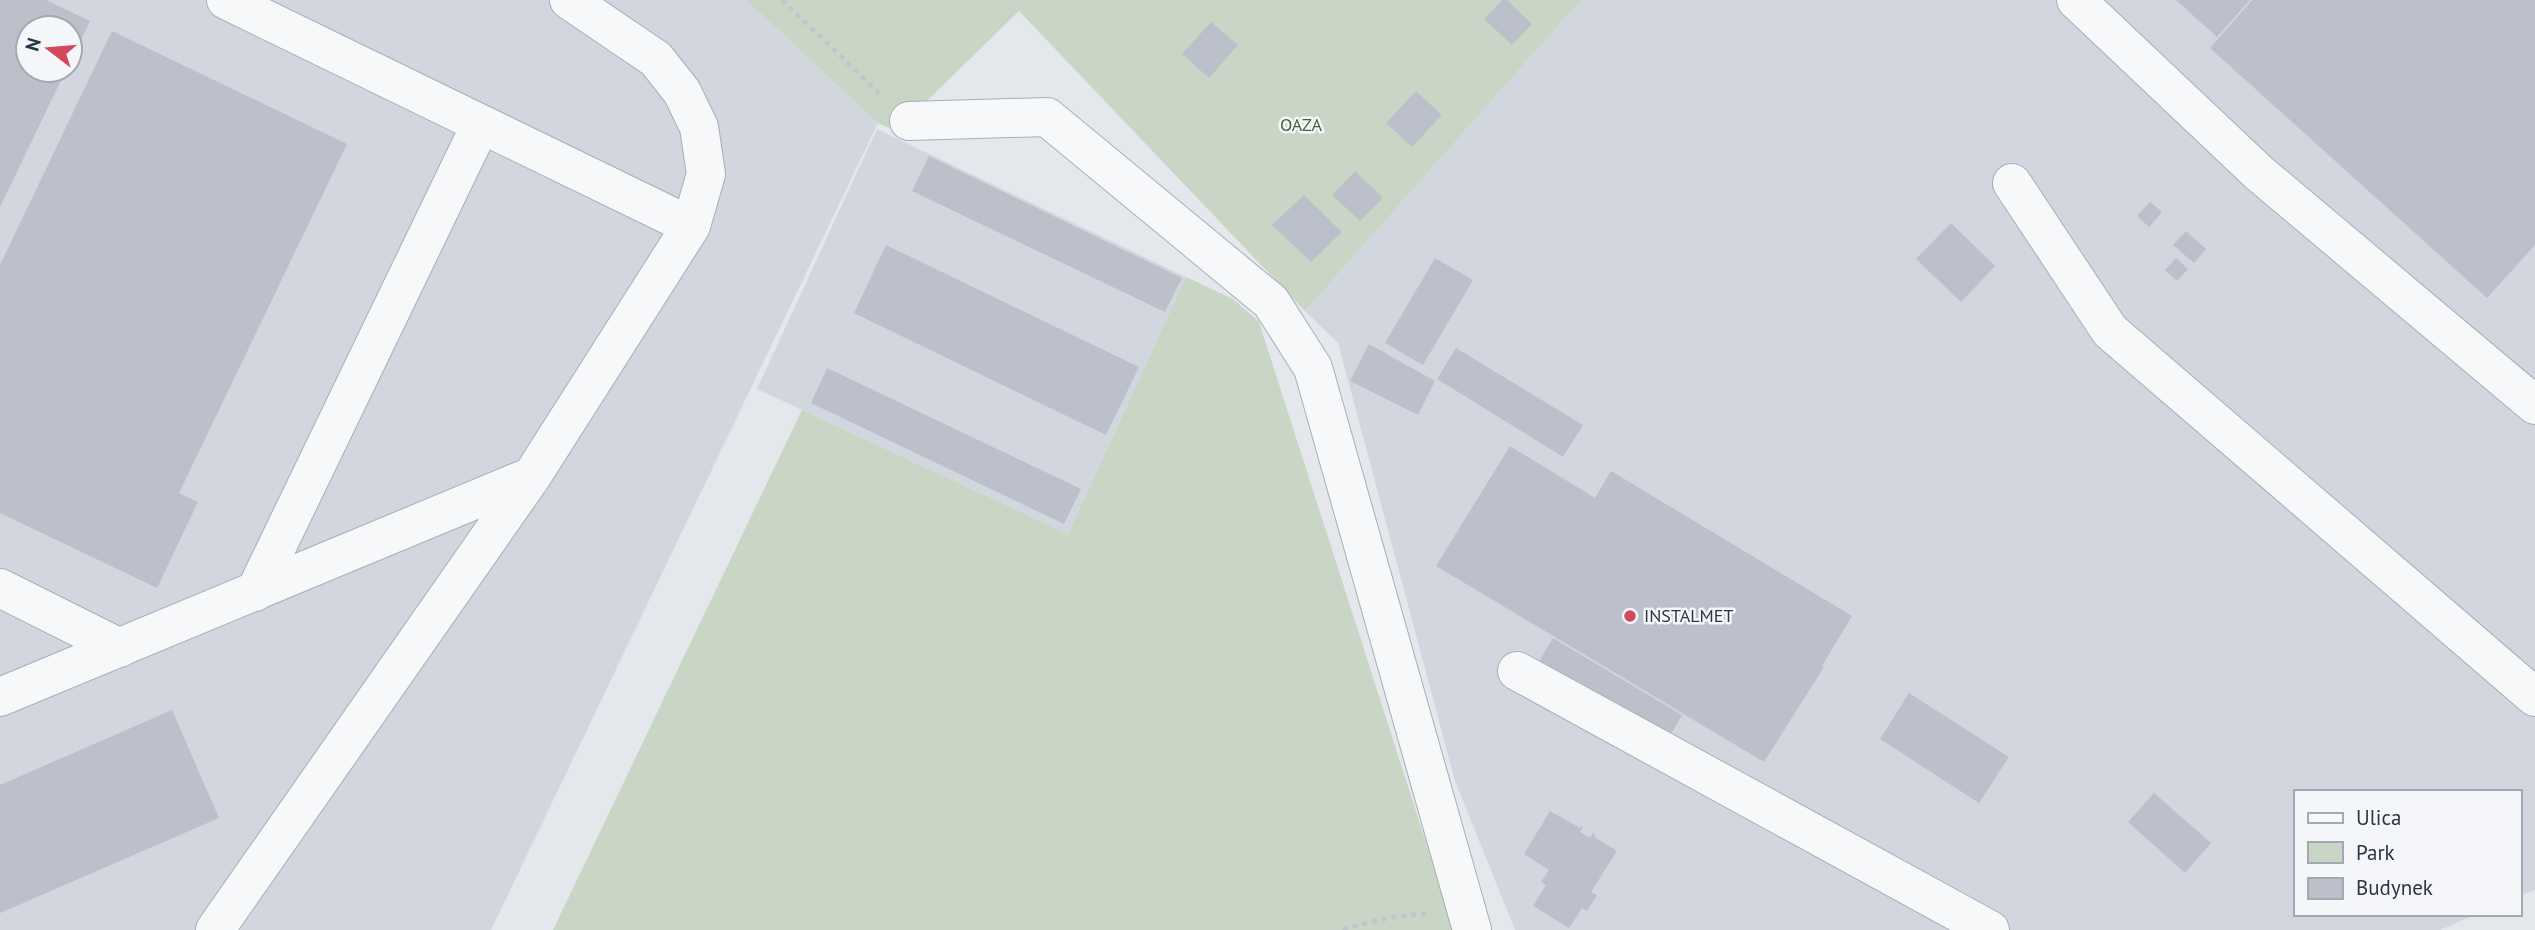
<svg xmlns="http://www.w3.org/2000/svg" width="2535" height="930" font-family="'PT Sans',sans-serif">
<style>
.built{fill:#d2d6de;fill-rule:evenodd}
.green{fill:#c9d6c5}
.building{fill:#bbc0ca}
.lines{fill:none;stroke-linecap:round;stroke-linejoin:round}
.minor-casing{stroke:#a9aeb7;stroke-width:40}
.path{stroke:#c2c5cb;stroke-width:4.5;stroke-dasharray:5 5;stroke-linecap:butt}
.minor{stroke:#f7f8fa;stroke-width:38}
.poi-dot{fill:#d1495b;stroke:#f4f6f9;stroke-width:2.5}
.labels{text-anchor:middle;stroke-width:5;stroke-linejoin:round;paint-order:stroke}
.park-label{font-size:18px;fill:#3f6138;stroke:#f4f6f9}
.poi-label{font-size:18px;fill:#2b3445;stroke:#f4f6f9;text-anchor:start}
</style>
<rect width="100%" height="100%" fill="#e4e7ec"/>
<path class="built" d="M0 0H746L878 123 491 930H0ZM28 28H70V70H28Z
M1581 0H2535V890L2519 896V792H2295V914H2477L2440 930H1515L1455 781 1338 343 1305 311Z
M877 129 1186 277 1068 534 757 389Z"/>
<path class="green" d="M746 0H1581L1305 311 1019 11 896 131 878 123Z
M1186 277 1233 299 1259 322 1454 930H553L802 410 1068 534Z"/>
<path class="building" d="M0 0H46L90 21 70 62V28H28V70H66L0 207Z
M1502 0H1507L1532 24 1512 45 1484 19Z
M2176 0H2250L2217 37Z
M2252 0H2535V245L2487 298 2210 48Z
M1211 22 1238 45 1209 78 1182 54Z
M112 31 347 144 179 493 198 502 157 588 0 513V265Z
M1416 91 1442 115 1412 147 1386 123Z
M929 156 1182 278 1165 312 912 191Z
M1355 171 1383 198 1360 221 1332 195Z
M1304 195 1342 232 1311 262 1272 225Z
M2150 202 2162 212 2149 227 2137 216Z
M1951 223 1995 266 1961 302 1916 259Z
M2186 231 2206 249 2194 263 2173 245Z
M886 245 1139 367 1106 435 854 313Z
M1435 258 1473 280 1423 365 1385 343Z
M2176 258 2188 269 2177 281 2165 270Z
M1369 344 1435 381 1418 415 1350 381Z
M1456 348 1583 425 1563 457 1437 379Z
M827 368 1081 489 1064 524 811 403Z
M1510 446 1595 498 1611 471 1852 616 1822 666 1824 667 1764 762 1436 566Z
M1553 638 1682 715 1666 743 1536 666Z
M1909 693 2009 757 1979 803 1880 739Z
M172 710 219 818 0 913V785Z
M2154 793 2211 843 2185 873 2128 822Z
M1550 811 1580 828 1581 826 1583 827 1580 832 1590 838 1593 833 1595 834 1594 837 1617 851 1591 892 1597 895 1587 911 1582 908 1569 928 1533 906 1546 885 1541 882 1549 870 1524 854Z"/>
<g class="lines">
<g class="minor-casing">
<path id="minor" d="M569 0 656 59 682 92 699 127 706 174 691 226
M2076 0 2259 173 2535 405
M909 121 1047 117 1271 302 1313 368 1472 930
M2012 183 2110 331 2535 697
M0 588 120 648
M255 592 481 124
M1517 671 1990 930
M0 697 532 476 691 226 226 0
M215 930 532 476"/>
</g>
<path class="path" d="M782 0 880 94
M1343 930C1371 921 1398 915 1427 914"/>
<use href="#minor" class="minor"/>
</g>
<circle class="poi-dot" cx="1630" cy="616" r="7"/>
<g class="labels">
<g class="park-label">
<text x="1301" y="131">OAZA</text>
</g>
<g class="poi-label">
<text x="1644" y="622">INSTALMET</text>
</g>
</g>
<rect x="2294" y="790" width="228" height="126" fill="#f4f6f9" stroke="#a4a8b1" stroke-width="2"/>
<rect x="2308" y="813" width="35" height="10" fill="#f7f8fa" stroke="#a4a8b1" stroke-width="2"/>
<text x="2356" y="825" font-size="21" fill="#2b3445">Ulica</text>
<rect x="2308" y="842" width="35" height="21" fill="#c9d6c5" stroke="#a4a8b1" stroke-width="2"/>
<text x="2356" y="860" font-size="21" fill="#2b3445">Park</text>
<rect x="2308" y="878" width="35" height="21" fill="#bbc0ca" stroke="#a4a8b1" stroke-width="2"/>
<text x="2356" y="895" font-size="21" fill="#2b3445">Budynek</text>
<g transform="translate(49 49) rotate(286)"><circle r="33" fill="#f4f6f9" stroke="#a4a8b1" stroke-width="2"/>
<path d="M0-5L12 26L0 18L-12 26Z" fill="#d1495b"/>
<text y="-10" font-size="19" font-weight="bold" text-anchor="middle" fill="#2b3445">N</text>
</g>
</svg>
